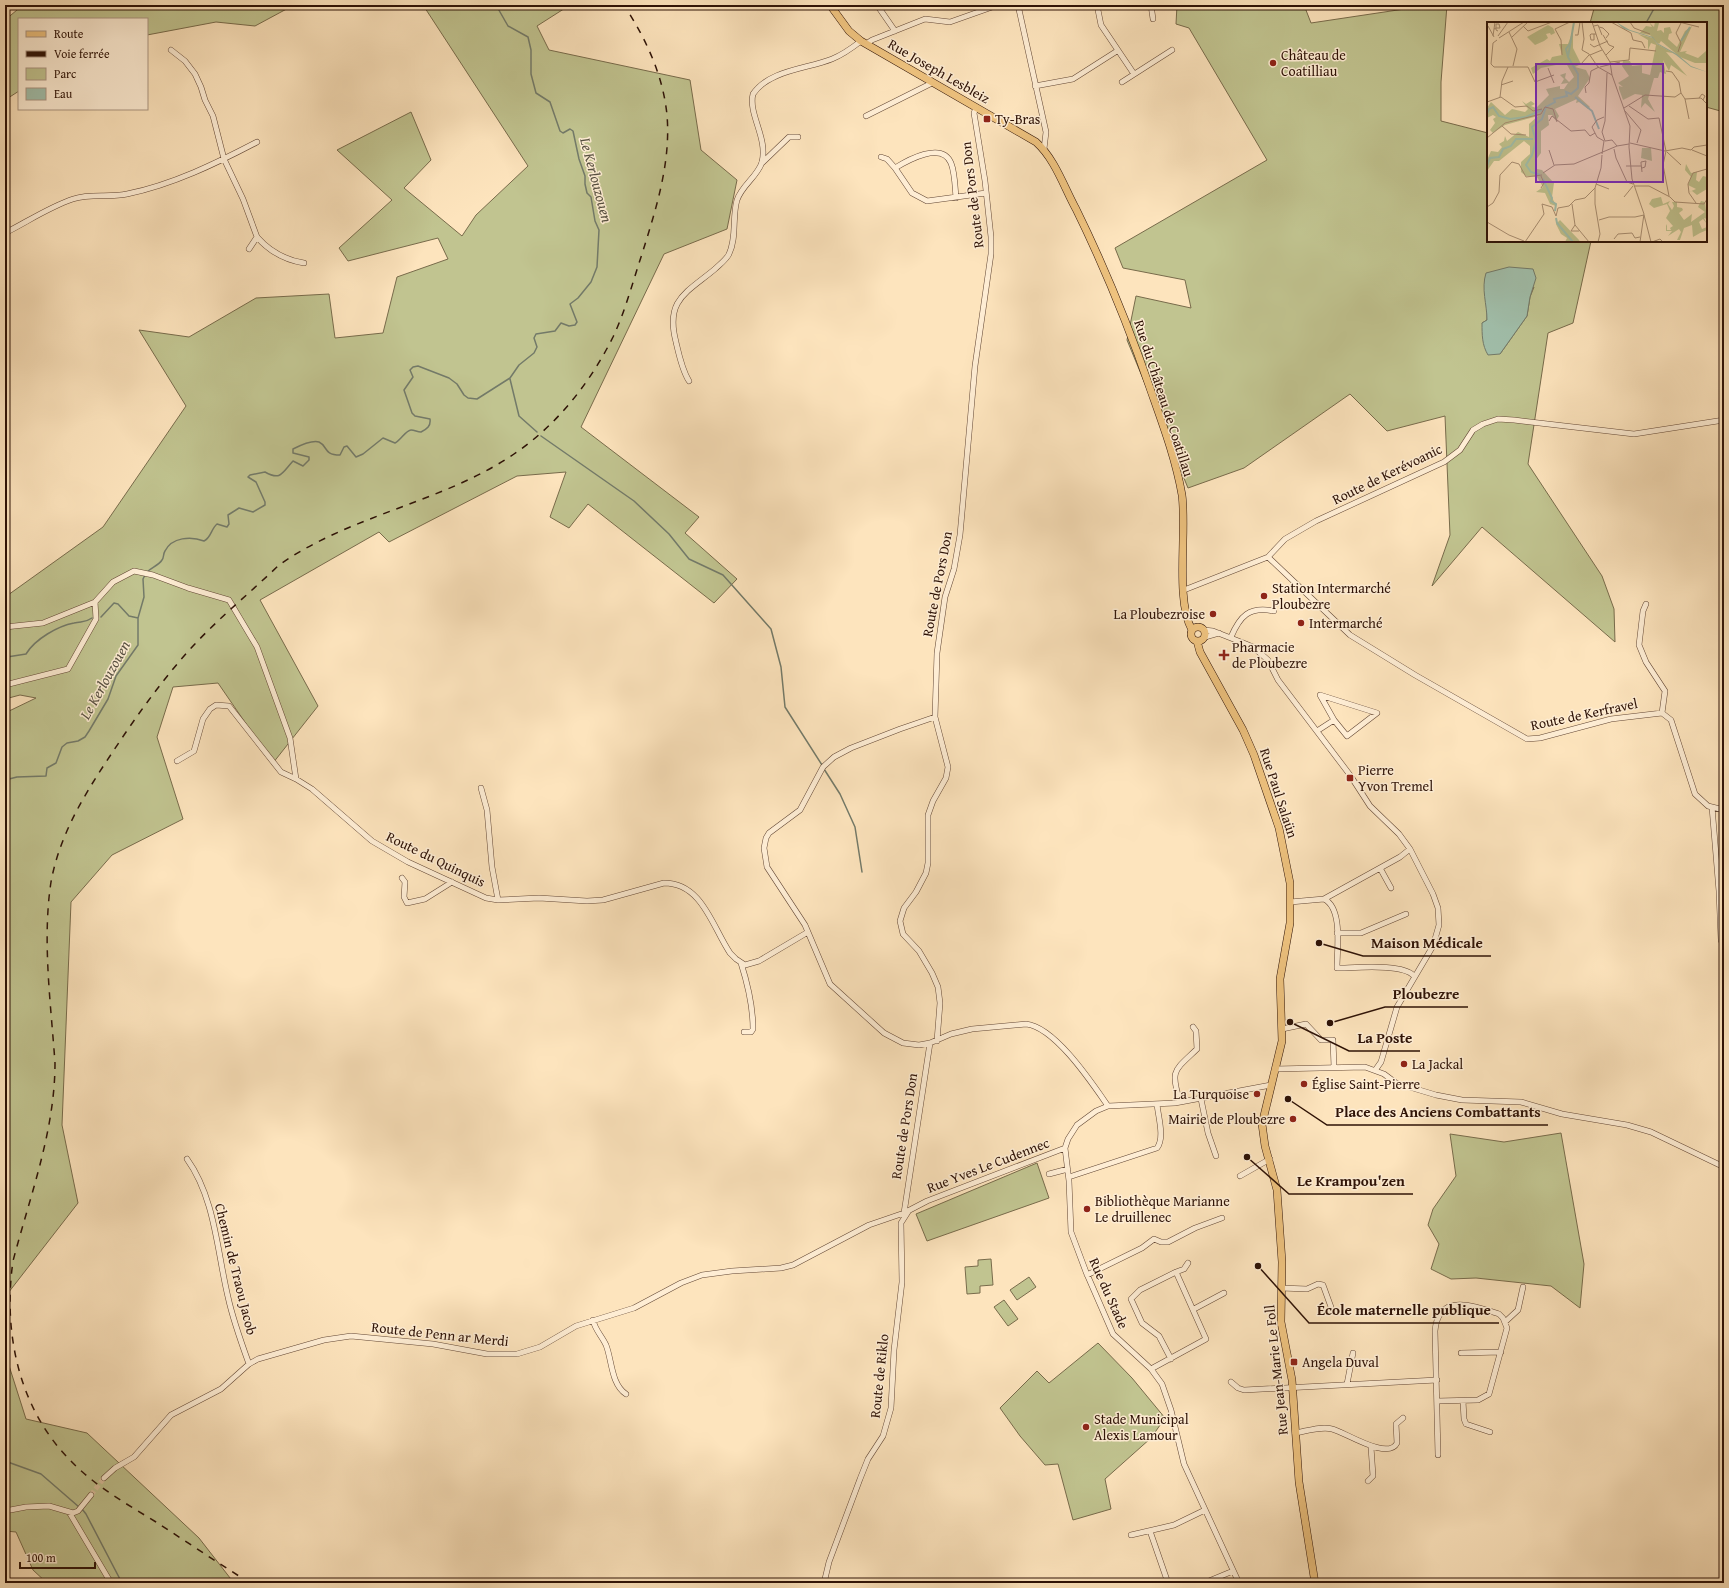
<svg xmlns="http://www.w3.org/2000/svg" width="1729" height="1588" font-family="'Gentium Book Plus',serif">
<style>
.green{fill:#c1c490;stroke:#786b4b;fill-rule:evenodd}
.water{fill:#a1bfab;stroke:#737a69}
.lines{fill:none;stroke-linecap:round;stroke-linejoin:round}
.stream{stroke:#737a69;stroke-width:1.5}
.minor-tunnel{stroke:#dec4a2;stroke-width:5;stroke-dasharray:5 2.5;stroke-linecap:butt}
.minor-casing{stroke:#624634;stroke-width:6}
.major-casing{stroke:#2e1206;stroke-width:8}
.minor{stroke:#feedd4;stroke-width:5}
.major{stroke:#eec27e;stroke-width:7}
.rail{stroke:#2e1206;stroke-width:1.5;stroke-dasharray:7 7;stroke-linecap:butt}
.poi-dot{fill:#8f2418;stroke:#feedd4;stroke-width:1.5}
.labels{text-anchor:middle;stroke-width:3;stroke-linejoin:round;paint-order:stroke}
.poi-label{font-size:14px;fill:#2e1206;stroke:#feedd4;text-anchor:start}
.street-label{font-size:14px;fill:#2e1206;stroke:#feedd4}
.water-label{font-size:15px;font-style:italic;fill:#564f40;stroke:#feedd4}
.inset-river{fill:none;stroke:#a1bfab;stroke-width:2}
.inset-road{fill:none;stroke:#aa9074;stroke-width:1}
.view{fill:#7b2cbf;fill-opacity:0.15;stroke:#7b2cbf;stroke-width:2}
.inset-edge{fill:none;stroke:#2e1206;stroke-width:2}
.leader{fill:none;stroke:#2e1206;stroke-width:1.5}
.callout-dot{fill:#2e1206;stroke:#feedd4;stroke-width:1.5}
.callout-label{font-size:15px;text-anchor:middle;font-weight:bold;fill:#2e1206;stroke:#feedd4;stroke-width:3;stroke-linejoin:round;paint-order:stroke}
</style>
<rect width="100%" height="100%" fill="#fde4bd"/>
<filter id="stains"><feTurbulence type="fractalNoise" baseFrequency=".005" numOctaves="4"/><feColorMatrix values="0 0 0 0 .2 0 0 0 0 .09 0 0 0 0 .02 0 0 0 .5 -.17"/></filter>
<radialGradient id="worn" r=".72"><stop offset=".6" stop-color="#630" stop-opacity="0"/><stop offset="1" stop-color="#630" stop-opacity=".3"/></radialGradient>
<path class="green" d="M23 5H294L255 26 216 22 147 35V19H19V91L5 100V20Z
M423 5H570L537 26 549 50 690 80 701 150 737 180 727 229 664 254 581 427 699 517 685 533 737 579 714 603 588 504 569 528 550 517 566 472 517 476 389 542 379 532 260 600 318 706 273 763 218 683 173 687 157 737 183 819 112 855 71 902 62 1125 78 1203 5 1297V713L36 698 20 695 5 699V594L8 595 103 527 186 406 139 330 189 337 256 298 329 294 335 338 383 333 397 277 448 259 438 238 348 261 339 248 392 200 337 150 411 112 431 160 404 188 462 236 476 215 528 166Z
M1177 5H1304L1311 23 1431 5H1447L1441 82V121L1488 133V241H1591L1573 323 1548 333 1528 464 1602 576 1614 609 1615 642 1482 527 1432 586 1450 535 1445 416 1387 431 1350 394 1244 468 1188 488 1127 340 1136 296 1191 308 1185 280 1123 268 1115 248 1267 160 1189 28 1176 24ZM1534 287 1530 297 1527 316 1500 354 1482 323 1487 320V313Z
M1595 5H1724V112L1706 107V23H1590Z
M1561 1133 1584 1264 1580 1308 1551 1286 1476 1278 1451 1279 1431 1269 1439 1244 1428 1225 1433 1209 1456 1176 1450 1134 1504 1142Z
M1037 1163 1049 1198 927 1241 916 1214Z
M991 1259 993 1285 980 1286V1293L967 1294 965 1267 978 1266V1260Z
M1029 1277 1036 1287 1017 1300 1010 1290Z
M1004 1300 1018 1319 1008 1326 994 1307Z
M1098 1343 1132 1378 1165 1418 1151 1438 1105 1479 1111 1509 1073 1520 1058 1464 1045 1465 1020 1436 1000 1408 1037 1371 1049 1383Z
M5 1353 26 1419 87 1433 199 1538 234 1583H47L33 1570 16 1532 5 1531Z"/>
<path class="water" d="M1509 267 1533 269 1536 278 1530 297 1527 316 1500 354 1488 355C1482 345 1482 335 1482 323L1487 320C1487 304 1481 289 1486 273Z"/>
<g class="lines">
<path class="stream" d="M1646 23 1656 5
M510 379 519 416 537 432
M541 436 634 501 669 534 689 559 723 575 771 629 781 667 785 707 822 765
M147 572C151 568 159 565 162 560 164 558 163 554 165 551 172 537 191 536 204 541 211 538 211 529 217 524L227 527 229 524 228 515 239 508 253 512 265 505V502L256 482 248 477 250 475 265 472C281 481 282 473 293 461L303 466 309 460V457L293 453V449C299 446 312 440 319 442 328 446 323 455 340 455L344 447 347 446 356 457 363 454 383 438 395 443C401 440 406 430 411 430 415 430 417 432 421 432 427 429 431 426 430 419L415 416 412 413 404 390 413 377 410 370 413 367 418 366 449 378 457 384 464 395 468 398 477 399 510 378 519 365 534 353 537 347 534 338 536 334 555 331 561 323 569 326 575 325 577 322 570 304 578 298 591 282 597 267 599 230 595 221 591 197 587 193 585 184V176L579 159 573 131 570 129 563 133 560 131 550 102 536 93 531 74V50L528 37 508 26 496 5
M101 617 114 603 118 604 129 616 138 618
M5 664 7 657 26 654C35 639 58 626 74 623 82 621 85 623 92 618
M824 769 840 794 855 827 862 872
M5 780 17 777 46 776 47 768 56 763 62 747 67 743 78 741 85 737 89 731 108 699 116 676 138 645V618L144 597 143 579 145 575
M5 1461 41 1474 79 1507
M82 1509 86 1514 122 1583"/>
<path class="minor-tunnel" d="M91 1495 104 1478"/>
<g class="minor-casing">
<path id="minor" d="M877 5 895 31
M1018 5 1046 132 1044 149
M1097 5 1101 25 1134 74
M1151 5 1153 19
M866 44 872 40 925 19 950 22 998 5
M171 50 185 61 195 74 201 87 205 100 213 116 224 159 243 199 257 237 249 249
M1122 82 1172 50
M1035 86 1073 79 1117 51
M866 116 932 83
M881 157 887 159 895 168 912 193 927 201 986 193
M762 163 789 137H798
M895 168C908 160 942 141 951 163 955 173 955 187 956 198
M5 233C27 222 49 207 73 199 91 193 109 198 127 194 172 185 217 163 257 142
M257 237C270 252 285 260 304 263
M689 381C682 370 679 355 676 342 665 300 686 293 715 269 719 265 727 259 729 254 737 238 732 217 737 200 742 185 758 176 762 162 768 138 748 114 753 94 769 70 807 69 832 59 842 55 852 48 861 41
M1268 557 1350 635 1415 675 1527 739 1540 738 1611 719 1662 713 1671 720 1695 794 1708 806 1724 810
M1184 590 1268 557 1285 539 1316 521 1444 462 1460 450 1473 430 1483 424 1498 419 1514 420 1634 434 1724 420
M1646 604 1643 611 1639 645 1646 662 1665 691 1662 713
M5 627 43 623 95 602 113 582 134 571 153 575 188 588 229 600 257 647 290 738 296 779
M1204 630 1213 631 1246 644 1253 647 1268 660 1278 680 1350 775 1370 806 1399 834 1410 849 1433 894 1438 908 1439 925 1433 946 1397 1007 1381 1062 1376 1069
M1205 637 1219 633
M1231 637C1240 616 1249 606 1274 611
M5 685 68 669 96 619 95 602
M935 717 900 729 851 748 834 757 823 767 800 810 769 833 766 838 764 848 767 867 805 925 830 984 884 1033 903 1043 919 1045 930 1043 951 1034 972 1029 1026 1024C1055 1027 1092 1083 1108 1106
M1317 731 1334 720 1347 736 1377 713 1320 695 1334 720
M177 761 194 751 203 719 210 709 216 705 229 706 281 772 296 779 312 789 372 841 408 862 486 898 498 900 539 898 587 901 603 900 664 883C702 883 712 926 730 953L736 959 745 965 759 961 808 932
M481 788 487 810 492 867 498 900
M1712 807 1719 891 1721 940 1724 948
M1380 868 1391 888
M402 878 405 882 404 897 407 903 425 899 452 882
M1324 899C1343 908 1337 949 1337 968 1354 968 1403 963 1414 976
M1290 902 1324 899 1400 857 1410 849
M1337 933H1361L1406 914
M741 963C748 985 753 1006 753 1029L751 1032H744
M1282 1029 1306 1024 1321 1040H1333L1334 1067
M937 1041 940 1003 938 987 932 973 919 951 903 934 900 921 904 908 916 892 926 873 928 863V815L933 801 946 778 948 767 935 717 937 653 945 597 954 569 960 535 975 366 991 254V237L985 181 974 113 976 108
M1275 1069 1365 1067 1384 1074 1396 1083 1436 1095 1462 1100 1521 1102 1562 1114 1627 1125 1651 1132 1724 1167
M1201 1099 1208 1133 1216 1156
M1180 1102C1170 1070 1174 1071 1197 1049L1196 1031 1193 1027
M187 1159C215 1198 217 1251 228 1297 233 1320 241 1342 249 1364
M1049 1174 1068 1169
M1240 1176 1270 1159
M1069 1177 1157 1148C1165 1138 1158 1116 1157 1104
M904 1213 930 1043
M1087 1275 1142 1248 1154 1239 1161 1242H1168L1195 1228 1222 1218
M1281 1288 1307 1289 1318 1284 1323 1285 1331 1307
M1194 1309 1224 1293
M593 1320C595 1330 602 1336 606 1345 612 1360 611 1384 626 1394
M1505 1322 1518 1310 1523 1287
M1461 1353 1501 1352
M1171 1359 1159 1336 1142 1323 1131 1299 1140 1290 1176 1272
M1151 1369 1206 1339 1176 1272 1184 1269 1188 1263
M1231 1382 1238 1388 1244 1390 1437 1380
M1347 1384 1353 1353
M1437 1401 1478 1400 1489 1394 1507 1328 1503 1318 1499 1314C1474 1306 1438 1292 1435 1331L1438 1455
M1463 1401 1464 1419 1466 1424 1490 1432
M1295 1433C1307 1431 1321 1426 1332 1429 1345 1432 1388 1461 1397 1443L1396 1424 1403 1418
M104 1478 115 1468 134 1457 171 1415 221 1389 249 1364 258 1359 324 1340 351 1336 433 1344 487 1354H517L540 1347 576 1326 634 1308 681 1283 702 1275 732 1271 781 1268 793 1265 869 1225 904 1213 927 1201 1065 1148
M1368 1481 1373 1476 1371 1447
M5 1511 26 1507 49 1506 73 1513 78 1511 91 1495
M69 1512 111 1583
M1150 1531 1168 1583
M1131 1535 1174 1525 1205 1510
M824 1583 829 1562 860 1479 868 1459 883 1436 891 1408 894 1350 902 1282 901 1223 908 1212
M1204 1583 1233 1571
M1239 1583 1184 1464 1171 1410 1162 1384 1151 1369 1113 1334 1086 1272 1071 1232 1069 1181 1065 1148 1068 1139 1077 1125 1096 1111 1108 1106 1175 1103 1271 1085"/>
</g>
<g class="major-casing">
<path id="major" d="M830 5 849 31 861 41 1036 142C1055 159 1064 187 1076 209 1106 270 1129 327 1151 391 1163 425 1176 460 1182 495 1187 532 1175 600 1192 630
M1191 634a7 7 0 1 1 14 0a7 7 0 1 1-14 0Z
M1197 641 1200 652 1243 730 1254 755 1279 828 1290 883V923L1280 979 1282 1041 1262 1124 1265 1146 1277 1190 1282 1262 1281 1322 1292 1380 1299 1482 1315 1583"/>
</g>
<use href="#minor" class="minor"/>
<use href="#major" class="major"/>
<path class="rail" d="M250 1583C218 1563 187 1542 156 1522 125 1503 93 1485 68 1458 18 1406 3 1331 13 1261 30 1196 55 1131 55 1063 51 1005 42 940 51 882 59 838 81 800 106 762 133 721 160 682 193 646 220 617 251 592 279 565 352 514 442 503 514 454 557 425 590 383 613 337 625 312 633 281 642 254 656 209 671 163 667 115 663 75 646 39 624 5"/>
</g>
<g class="poi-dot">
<circle cx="1273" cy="63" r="4"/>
<rect x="983" y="115" width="8" height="8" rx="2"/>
<circle cx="1264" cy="596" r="4"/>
<circle cx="1213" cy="614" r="4"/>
<circle cx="1301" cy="623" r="4"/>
<path d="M1222 649h4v4h4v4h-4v4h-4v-4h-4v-4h4z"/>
<rect x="1346" y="774" width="8" height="8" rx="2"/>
<circle cx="1404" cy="1064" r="4"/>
<circle cx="1304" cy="1084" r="4"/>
<circle cx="1257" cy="1094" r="4"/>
<circle cx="1293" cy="1119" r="4"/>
<circle cx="1087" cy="1209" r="4"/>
<rect x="1290" y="1358" width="8" height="8" rx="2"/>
<circle cx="1086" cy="1427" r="4"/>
</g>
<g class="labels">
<g class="poi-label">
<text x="1281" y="60">Château de<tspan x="1281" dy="16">Coatilliau</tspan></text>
<text x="995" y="124">Ty-Bras</text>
<text x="1272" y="593">Station Intermarché<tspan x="1272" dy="16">Ploubezre</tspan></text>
<text x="1205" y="619" text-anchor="end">La Ploubezroise</text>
<text x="1309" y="628">Intermarché</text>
<text x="1232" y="652">Pharmacie<tspan x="1232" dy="16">de Ploubezre</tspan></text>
<text x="1358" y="775">Pierre<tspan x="1358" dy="16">Yvon Tremel</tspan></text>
<text x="1412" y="1069">La Jackal</text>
<text x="1312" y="1089">Église Saint-Pierre</text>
<text x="1249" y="1099" text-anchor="end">La Turquoise</text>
<text x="1285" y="1124" text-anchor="end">Mairie de Ploubezre</text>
<text x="1095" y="1206">Bibliothèque Marianne<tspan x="1095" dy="16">Le druillenec</tspan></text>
<text x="1302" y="1367">Angela Duval</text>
<text x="1094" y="1424">Stade Municipal<tspan x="1094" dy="16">Alexis Lamour</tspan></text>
</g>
<g class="street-label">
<text transform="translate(939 71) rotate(30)" y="5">Rue Joseph Lesbleiz</text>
<text transform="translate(972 195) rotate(-97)" y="5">Route de Pors Don</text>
<text transform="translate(1164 398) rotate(72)" y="5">Rue du Château de Coatillau</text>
<text transform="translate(1387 474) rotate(-26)" y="5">Route de Kerévoanic</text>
<text transform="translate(937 584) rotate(-79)" y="5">Route de Pors Don</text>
<text transform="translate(1584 714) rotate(-12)" y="5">Route de Kerfravel</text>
<text transform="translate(1279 793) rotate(72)" y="5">Rue Paul Salaün</text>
<text transform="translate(436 859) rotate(26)" y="5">Route du Quinquis</text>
<text transform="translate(904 1126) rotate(-81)" y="5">Route de Pors Don</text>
<text transform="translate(988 1165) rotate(-21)" y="5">Rue Yves Le Cudennec</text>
<text transform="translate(236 1269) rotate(76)" y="5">Chemin de Traou Jacob</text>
<text transform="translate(1109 1293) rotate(66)" y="5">Rue du Stade</text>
<text transform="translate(440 1334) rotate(6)" y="5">Route de Penn ar Merdi</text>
<text transform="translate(1276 1370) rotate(-96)" y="5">Rue Jean-Marie Le Foll</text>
<text transform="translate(879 1376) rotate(-84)" y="5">Route de Riklo</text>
</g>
<g class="water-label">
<text transform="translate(596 180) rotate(75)" y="5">Le Kerlouzouen</text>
<text transform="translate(105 680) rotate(-61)" y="5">Le Kerlouzouen</text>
</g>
</g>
<g transform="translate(1487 22)">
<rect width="220" height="220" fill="#fde4bd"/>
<path d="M162 0 167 5 168 0H175L172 1 170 9 174 8 177 11V6L183 5 185 11 182 12 181 17 190 25 198 9 205 4 193 30 200 29 198 31 211 36 219 29 220 41H208L193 35 174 19 172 22 175 23 170 21 163 13 153 11 159 4 165 5ZM61 3 66 6 68 11 64 13 63 11 59 12 61 16 57 19 48 23 40 15ZM86 8V26L94 42 88 45 99 48 103 56 91 74 103 85 101 87 92 80 89 81 90 77 68 87 72 94 69 99 65 93H61L62 103 54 109V131L48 139 50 147 55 148 67 161 65 175 69 184 63 182 58 171 49 170 56 165 50 155 39 154 34 150V140L43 132V124L37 119 12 139H7L0 149V138L4 129 11 130 15 125 12 122 17 119 18 114 20 119 31 110 42 115V102L51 94 18 103 6 111 3 108 8 101 6 97 9 95 6 93 0 96V86L4 80 18 93 25 87 38 90 41 87 35 79 39 82 44 79 48 82 44 84 49 86 62 73 59 67 73 64V67H77L81 61 74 62 77 57 73 53 79 51 78 56 82 60 87 55 79 41 54 46 46 52 44 46 60 37 63 39 65 35 75 33 72 22H81ZM151 12 166 16 170 22 186 31 179 30 200 54 184 43 182 49 176 38 179 52 173 50 171 56H167L161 77 168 90 158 81 154 86 155 73 148 72 136 78 132 67V64L136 65 131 61 142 54 135 44 136 39H143L145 44 155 43V51L163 53 169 23 164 21 161 28V18ZM155 126H164L165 139 154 136ZM199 142 204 151 210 150 209 158 212 160 216 154 220 155V167L210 173 205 169 202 170 209 167 201 163 204 155 198 148ZM174 175 176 182 183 179 181 182 185 188 187 184 185 180H190V185L195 186 196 188 192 191 197 198 205 192 204 200 218 190 211 185 214 179 218 180 220 197 217 196 220 202 216 197 212 200 215 207 220 205V208L213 211 211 202 213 211 206 215 205 203 197 206 193 218H190L194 210 192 207 181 214 185 209H179V204L180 202V208H184L183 206 186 204 179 196 183 189 180 182 167 186 162 182 165 177ZM73 198 92 218 93 220H78L80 216 74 212 69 202Z" fill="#c1c490"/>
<path d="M129 0 143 8 166 15 170 21 190 32 204 44 220 50 204 45 189 33 170 22 166 16 137 7Z" fill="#a1bfab"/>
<path class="inset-river" d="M194 19 203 5M81 35 79 27 84 20M88 75 105 89 112 107M0 92 2 87 6 85 12 94 23 97 39 95 55 88M0 144 3 136 12 135 16 127 24 124 29 117H46M53 153 44 150 39 143 45 133 49 119 45 105 55 97 59 85 68 80 67 77 80 74 79 70 84 72 91 66V52L81 35 87 0M56 157 65 176 64 179 69 182 68 189M69 196 70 201 86 220"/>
<path class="inset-road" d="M95 0 97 17 95 28 102 32 111 45 125 53 143 104 142 125 145 157 157 192 153 220M105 0 113 24 123 40 125 53M124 0 144 11 146 18 155 20 158 26M143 0 147 6 163 12M192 0 212 5M1 4 7 15M36 4 41 9 65 0M107 4 111 3 115 13M112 5 116 6 122 12 119 16M7 7 9 6H13L12 2H9V8L11 9M68 7 74 18 75 33M68 7 83 0M22 10 30 27 26 44M107 12V18H104L103 13 104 12H109M88 13H91L93 0M116 13 122 23 127 25 119 33M6 14 8 0M11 14 21 0M25 15 41 0M12 16 37 0M103 22 107 25 121 19M191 30 194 21 189 11 194 1M103 33 115 28M123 40 142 38 143 26 169 29M4 42 7 45H41L48 60 67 53M4 42 6 21 10 18M94 42 102 33M113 45 133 40M61 46 67 61M179 49 185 50 192 60 194 71M14 63 26 59M99 71 98 65 102 61 104 49 112 45M194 71 198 77 214 76 220 82M13 75 15 59 21 45M212 76 215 72 218 74 216 78M198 77 202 97M0 80 14 75 28 85 40 84 46 89 55 87M142 84 161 97 172 96 179 129M137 86 158 73 188 75 194 71M138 89 154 108 150 121M62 99 65 94 84 109 98 108 103 114 108 111M15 104 24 112 39 113M0 116 18 101 54 92 58 85 66 87 70 100M117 119 110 115 105 105 110 98 117 95M118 119 115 110 118 99 120 51M118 119 125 118 130 124M143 121 178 129 195 126 204 128 207 125 220 123M127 127 129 136 140 160 146 162M62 128 67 143M205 128 220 134M179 129 176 143 182 174M180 130 194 143M115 132 117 119M139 144H154M155 146 158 145 159 139 154 140V141L155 150M56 151 68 143 87 142 130 124 142 122M54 154 57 161 54 166M109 162 122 167M148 164H162L183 175 188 180 217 182 220 177M137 175 146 164M209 181 202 171 201 162 206 151 220 147M85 182 88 203 102 220M0 185 6 181 12 170 13 153 25 140 32 142 39 155 55 153M112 198 122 195H148L157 193 164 220M0 200 22 213 37 219M88 203 84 209H92M127 217 131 212 145 211 148 216 153 215M38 220 57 192 55 182 65 185 69 194 71 186 82 184 88 178 98 176 108 166M111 220 113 212 108 182V166L114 146 115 133M165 220 173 217 176 220"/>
<path class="view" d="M49 42H176V160H49Z"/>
<rect width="220" height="220" class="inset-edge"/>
</g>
<path class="leader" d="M1319 943L1363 956H1491M1330 1023L1385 1007H1468M1290 1022L1349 1051H1420M1288 1099L1327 1125H1548M1247 1157L1289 1194H1413M1258 1266L1309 1323H1499"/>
<g class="callout-dot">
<circle cx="1319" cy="943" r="4"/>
<circle cx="1330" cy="1023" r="4"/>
<circle cx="1290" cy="1022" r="4"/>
<circle cx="1288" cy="1099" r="4"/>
<circle cx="1247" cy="1157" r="4"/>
<circle cx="1258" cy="1266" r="4"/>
</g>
<g class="callout-label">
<text x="1427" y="948">Maison Médicale</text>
<text x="1426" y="999">Ploubezre</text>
<text x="1385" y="1043">La Poste</text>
<text x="1438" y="1117">Place des Anciens Combattants</text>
<text x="1351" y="1186">Le Krampou'zen</text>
<text x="1404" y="1315">École maternelle publique</text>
</g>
<rect width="1729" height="1588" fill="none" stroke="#fde4bd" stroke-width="20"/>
<rect x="6" y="6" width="1717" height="1576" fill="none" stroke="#2e1206" stroke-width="2"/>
<rect x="10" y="10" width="1709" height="1568" fill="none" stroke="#2e1206"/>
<rect x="18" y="18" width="130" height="92" fill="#feedd4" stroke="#ab9582"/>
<rect x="26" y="31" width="20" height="6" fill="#eec27e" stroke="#ab9582"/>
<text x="54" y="38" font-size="12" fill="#2e1206">Route</text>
<rect x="26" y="51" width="20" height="6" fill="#2e1206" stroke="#ab9582"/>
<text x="54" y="58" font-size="12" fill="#2e1206">Voie ferrée</text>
<rect x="26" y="68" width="20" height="12" fill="#c1c490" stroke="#ab9582"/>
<text x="54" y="78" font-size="12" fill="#2e1206">Parc</text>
<rect x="26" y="88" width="20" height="12" fill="#a1bfab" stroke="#ab9582"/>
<text x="54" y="98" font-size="12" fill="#2e1206">Eau</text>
<path d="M20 1562v6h75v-6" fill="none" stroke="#2e1206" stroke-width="2"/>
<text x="26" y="1562" font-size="12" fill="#2e1206" stroke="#feedd4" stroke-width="3" paint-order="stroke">100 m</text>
<rect width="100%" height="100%" filter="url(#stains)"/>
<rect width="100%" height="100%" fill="url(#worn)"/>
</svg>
